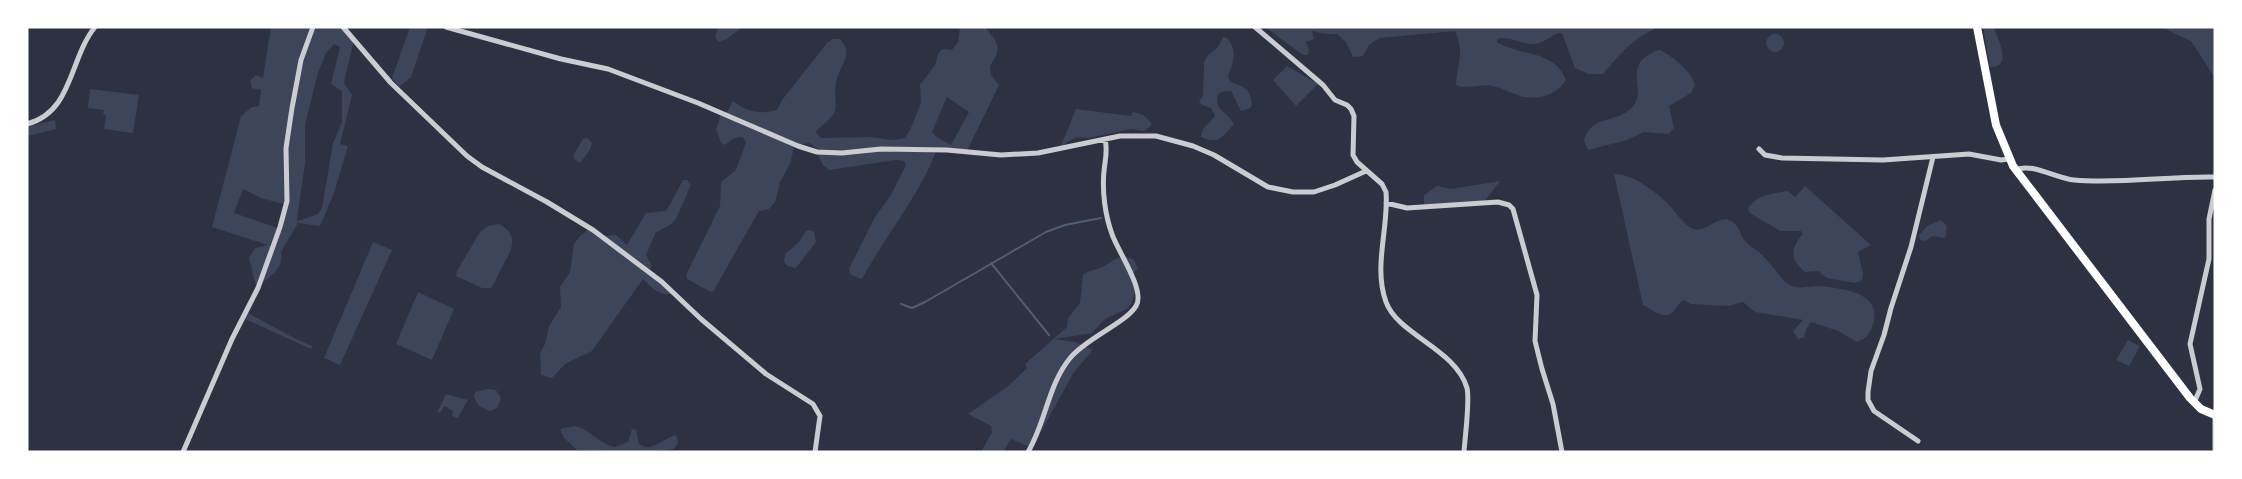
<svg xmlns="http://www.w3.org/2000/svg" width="2242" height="479" font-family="'Titillium Web',sans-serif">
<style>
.green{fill:#3c4559;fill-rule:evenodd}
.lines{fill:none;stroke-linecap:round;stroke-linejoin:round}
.stream{stroke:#4f5d75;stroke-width:2}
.minor{stroke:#caccd0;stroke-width:5}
.secondary{stroke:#fff;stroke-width:8}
</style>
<rect width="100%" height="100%" fill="#2d3142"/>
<path class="green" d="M271 27H343L354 40 344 83 352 95 340 144 348 146 334 193 320 226 298 223 281 252C284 269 269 279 256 286L249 258 255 248 268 245 212 227 241 116 252 107 259 106 261 90 252 88 250 81 256 75 263 78ZM334 44 340 47 331 84 342 91V122L333 143 322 208 318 214 298 221 297 219 305 163V125L318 73 326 53ZM243 189 261 198 287 205 274 247 270 245 278 228 234 213Z
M410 27H428L411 77 399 87 392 78Z
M718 27H742L727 39 719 42 715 37Z
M960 27H985C998 43 1003 47 990 66L991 75 999 85 967 151 882 148 842 153 818 151 817 148 809 143 798 145 726 114 733 101C745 111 761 115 777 110L782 100 827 43 833 39H840C855 55 839 66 836 82 834 92 837 102 835 111 833 118 821 125 816 132L821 138 870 137 893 140 905 138 910 130 921 103 920 85 935 65 938 54 942 49 952 50 958 42ZM947 97 969 112 951 145 938 138 932 132Z
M1265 27 1286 28 1659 27C1634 37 1620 54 1603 74H1589L1575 68 1562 33C1552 33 1546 43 1535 44 1522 45 1509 35 1497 39V42C1519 56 1555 50 1566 80 1557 95 1537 101 1520 96 1511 93 1502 88 1493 86 1481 83 1468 90 1456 85 1457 64 1465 54 1455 31L1379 38 1369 45 1363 56 1353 57 1346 42 1337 34H1325L1312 31 1314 39 1306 42 1309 51 1307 55H1303Z
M1983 27H1994C1997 39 2014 68 1990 67Z
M2161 27H2215V78L2191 41Z
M1766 43a9 9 0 1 1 18 0a9 9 0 1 1-18 0Z
M1223 37 1227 38C1239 52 1232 63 1228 77L1231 82C1245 88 1250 87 1252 105L1250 108 1241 111 1231 91H1224L1218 94C1213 111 1228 111 1234 124 1222 137 1220 145 1201 137L1203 129 1215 116 1211 108 1202 105 1199 102 1203 95 1204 62 1208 55 1218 47Z
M1660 50C1674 57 1691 71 1695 85L1691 93 1669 106 1674 128 1669 134 1644 132 1627 140 1588 150 1584 141C1590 113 1619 125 1634 105 1645 89 1628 72 1644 58 1649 54 1654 51 1660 50Z
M1287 66 1318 84 1296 106 1273 80Z
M90 89 139 95 133 133 104 129 106 115H103L104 110 88 108Z
M1076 109 1131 116 1133 112 1143 115 1151 122V126L1144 131 1131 129 1089 138 1076 137 1061 146Z
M721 114 794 147 790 164 780 182 775 202 769 209 759 211 714 290 711 292 687 279 686 275 720 206 721 182 736 170 746 142 742 137 734 138 725 145 721 143 716 129Z
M55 120 56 129 27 136V127Z
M587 138 592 143 590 150 580 163 573 158 574 154 583 139Z
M875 151 936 152C918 198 885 236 862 279L851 275 849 269 875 217 891 195 906 165 904 161 896 160 829 170 823 165 817 153Z
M1614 174C1634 174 1658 193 1672 208 1677 214 1684 224 1691 228 1705 236 1719 211 1733 222 1740 227 1740 235 1745 241 1750 247 1758 250 1763 256 1772 264 1778 276 1787 283 1796 291 1807 286 1818 286 1841 288 1886 292 1872 327 1870 334 1864 340 1857 342L1838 331 1811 322 1806 330 1804 337 1798 339 1793 331 1803 320 1755 312 1743 302 1728 306 1691 304 1684 300C1678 303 1678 306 1674 311 1665 322 1652 309 1643 305Z
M683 180H687L691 185 676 219 670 225 656 232 646 255 652 266 650 270 604 236 616 235 627 245 646 213 665 211 668 208Z
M1500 181 1484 202 1424 206V195L1437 186 1451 189Z
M1805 186 1871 245 1858 252 1863 274 1862 280 1855 283 1827 278 1818 271 1805 272C1789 259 1791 248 1803 234L1801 231H1780L1750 213 1748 210C1753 195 1776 193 1788 191L1795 197Z
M1941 220 1947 226 1945 238 1932 236 1926 241 1920 240 1919 235 1927 226Z
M499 224C523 237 509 253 500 271 497 277 495 283 491 288H482L456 276 457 271 480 232 488 226Z
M589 229 672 293C661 298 651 287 643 279L592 351 565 364 552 378 541 375 540 353 545 344 549 326 561 307 560 287 570 272 574 244 580 236Z
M809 230 814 232 816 242 796 268 787 266 784 262 785 254 799 242 806 231Z
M373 242 392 250 340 365 324 358Z
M1126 257 1133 259 1138 268 1130 278 1135 291 1132 303 1127 309 1105 319 1092 333 1054 339 1075 342 1093 350 1074 372 1032 448 1011 439 1003 452H981L992 432 991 426 968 414 1007 387 1027 368 1025 364 1067 327 1068 318 1080 303 1083 275C1089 270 1096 270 1102 267 1113 262 1112 258 1126 257Z
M418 292 454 309 432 360 396 344Z
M248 313 296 339 312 346 311 349 245 319Z
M2128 340 2140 346 2129 366 2116 360Z
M488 389 496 390 501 398 497 408 490 411 479 406 474 397 475 392Z
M446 394 468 400 458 418 452 416 453 411 444 406 441 412 437 413Z
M575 426C590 429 599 444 615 447L628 442 632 429 636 430 639 444 645 447C657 448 664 438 676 435L678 442 674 449 643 452 577 450 564 438 560 429Z"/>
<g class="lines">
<path class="stream" d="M991 263 1049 335
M901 304 912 308 925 302 1046 232 1065 225 1101 218"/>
<path class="minor" d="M343 27 391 83 467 156 482 167 547 202 593 230 662 282 701 319 766 374 813 404 820 416 815 452
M446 27 561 59 608 69 698 103 798 146 817 152 842 153 881 149 947 150 1001 155 1038 153 1120 136H1156L1193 146 1214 155 1268 187 1293 192H1314L1335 185 1366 171
M1255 27 1323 85 1335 100 1347 105 1351 109 1354 116 1353 155 1357 162 1382 184 1386 192C1389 228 1373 266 1386 302 1398 335 1456 349 1467 388 1470 402 1465 436 1464 452
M27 124C73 112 69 59 95 27
M1759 149 1765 155 1782 158 1883 160 1969 154 2001 160 2009 159
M2016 170C2031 162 2057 179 2074 180 2121 184 2168 176 2215 177
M1386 203 1407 208 1498 202 1509 205 1513 209 1537 295 1535 341 1542 369 1553 404 1562 452
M2194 403 2200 389 2190 344 2209 259V219L2215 190
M2215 415V452
M1918 441 1874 411 1868 400V392L1871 371 1884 335 1891 308 1911 247 1933 157
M183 452 232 339 258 288 280 227 287 201 286 148 292 108 301 60 313 27
M1028 452C1046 422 1048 384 1071 357 1087 338 1127 322 1136 306 1146 291 1117 250 1112 234 1105 215 1102 191 1104 171 1105 160 1108 151 1105 139"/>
<path class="secondary" d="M1977 27 1996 125 2013 166 2190 398 2201 409 2215 415"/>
</g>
<rect width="2242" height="479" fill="none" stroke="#ffffff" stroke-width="57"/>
</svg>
